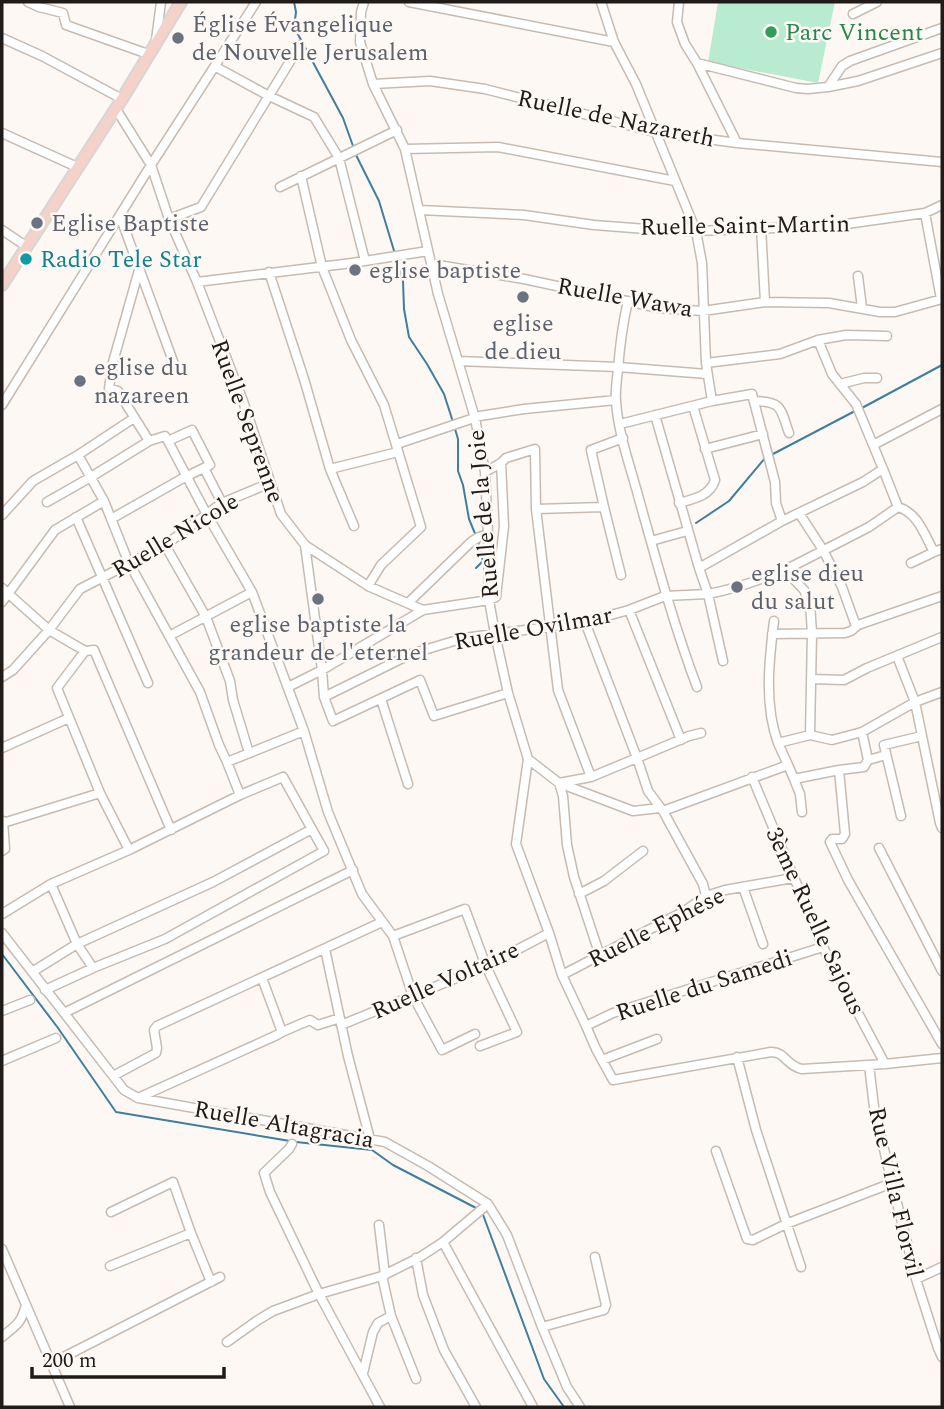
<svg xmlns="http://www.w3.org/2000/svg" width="944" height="1409" font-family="Spectral,serif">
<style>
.green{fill:#b8ebcf}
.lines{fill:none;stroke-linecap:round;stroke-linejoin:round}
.stream{stroke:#407e9d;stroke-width:2}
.minor-casing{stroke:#c7bbb1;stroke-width:11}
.major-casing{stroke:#d7d6d5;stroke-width:14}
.minor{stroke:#fff;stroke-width:8}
.major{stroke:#f4d2c9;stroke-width:10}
.leisure-dot{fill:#2e9e5b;stroke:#fef8f4;stroke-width:2.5}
.worship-dot{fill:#6b7280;stroke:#fef8f4;stroke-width:2.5}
.culture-dot{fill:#0f9aa8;stroke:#fef8f4;stroke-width:2.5}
.labels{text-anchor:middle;stroke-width:5;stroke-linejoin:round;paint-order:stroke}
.worship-label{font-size:24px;fill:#5b616d;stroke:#fef8f4;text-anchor:start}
.leisure-label{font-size:24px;fill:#27864d;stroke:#fef8f4;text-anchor:start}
.street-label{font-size:24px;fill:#201b18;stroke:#fef8f4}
.culture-label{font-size:24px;fill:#0d838f;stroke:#fef8f4;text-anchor:start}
</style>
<rect width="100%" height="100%" fill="#fef8f4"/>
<path class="green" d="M718 2H835L818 83 708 62Z"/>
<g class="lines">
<path class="stream" d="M294 2 296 12 294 27 343 118 353 146
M356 155 379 201 395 254
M396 259 403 281 404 309 409 337 427 364 444 394 453 422
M860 409 942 365
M455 429 458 439V471L463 485 469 519 476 536
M773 454 855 411
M696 523 729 501 765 458
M476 568 483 561 478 541
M2 954 58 1028 116 1112 290 1141
M296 1142 372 1150 393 1165 478 1209
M482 1212 544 1379 564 1407"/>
<g class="minor-casing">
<path id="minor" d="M28 2 39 7 63 13 66 25 148 54
M364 2 361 12 360 42 373 84 405 149 438 294 475 418 485 472 488 534 489 600 495 634 508 693 528 759 516 844 549 933 562 975 586 1026 596 1049 613 1080 771 1052C786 1052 786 1066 802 1069L885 1064 942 1058
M409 2 614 42
M601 2 614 42 636 84 696 231 702 263 706 363 712 401
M679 2 677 22 685 44 697 63 737 143
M853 14 877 2
M2 38 42 56 122 99
M156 40 161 2
M697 63 796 88 808 89 828 87 842 66 850 61 942 28
M216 67 269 96 314 117 339 158 365 261
M373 84 430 81 485 89 655 132 737 143 942 162
M828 87 858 81 942 53
M116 109 151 165 169 219 197 282 243 401 281 514 305 545 368 586 423 610 489 600 496 597 504 526 501 463
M2 133 77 167
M405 149 498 147 675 181
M301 176 322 267 351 340 384 405 421 527 381 565 368 586
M280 187 397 130
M420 210 524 215 594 225 659 230 696 231 832 226 925 213 942 205
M925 213 941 299
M120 216 174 364
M169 219 201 207 300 45
M761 227 765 302
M2 230 26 246
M432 264 524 279 659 308 703 311 765 302 829 303 880 312H895L942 299
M269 272 304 379 330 469 354 526
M858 276 862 308
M197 282 352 263 428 251
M628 301C622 326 620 344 618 369 617 380 615 391 616 401 618 434 631 468 639 499 657 563 674 626 697 687
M818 340 832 374 856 404 883 469
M458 361 618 367 707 374
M706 363 780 354 818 340 846 335 887 336
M840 384 864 378H877
M755 401C783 402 780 408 789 433
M2 405 151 165 256 2
M655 415 699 568
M620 424 712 401 752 394 775 482 776 503 782 521
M168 441 206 513 252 592 304 731 328 812 362 894 393 936 465 909 486 966 517 1032 480 1046
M397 444 480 416 524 409 616 400
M873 445 942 409
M705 449 763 434
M78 455 104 501 128 561 200 692 219 745 227 762 240 795
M204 468 222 503
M330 469 398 452
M485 472 501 463 506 458 535 449 536 509 558 690 591 777
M47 502 91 477 149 441
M679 503C694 499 710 496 715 480L693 406
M604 507 621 575
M536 509 604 507 591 450 623 438
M799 513 823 550 842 587 856 626
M2 515 33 481 78 455 134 418
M76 517 148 683
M111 519 185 477 210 465 192 430 168 441 165 436 149 441 118 391 109 388 113 362 139 270
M651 541 687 531
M165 545 206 617 230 681 233 700 249 753
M305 545 322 670 324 697 333 721 420 680 434 716 508 693
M911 563 934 552
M785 570 869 527 898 507
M2 588 49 630 85 651 94 650 171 830
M2 602 55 530 104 501
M408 603 471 542 479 537 488 534
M629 610 681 740
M774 621C769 660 764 705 778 743
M585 622 637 758 689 736 701 733
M772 634 845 633 851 631 858 625 942 596
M169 636 252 592
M85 651 57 688 100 793 129 850
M897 656 915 702 940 823 942 828
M723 661 708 594C736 589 760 580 785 570L804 590 810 603 812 633 810 735
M2 677 13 670 49 630 80 589 165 545 222 503 270 483
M811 679 844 680 867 668 942 637
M288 687 322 670 423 610
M324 697 411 654 464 638 585 622 629 610 665 596 708 594 699 568 782 521 863 482 883 469 898 507C918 513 924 534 934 552L942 549
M381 699 408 784
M862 732 868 760
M2 748 69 718
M528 759 559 783 563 796 567 845 574 877 600 956
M227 762 304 731
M788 765 794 779 839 770 845 834 842 839H832L830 842 848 880 942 1044
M839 770 864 767 868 760 886 755
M752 777 823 947 885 1064
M794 779 800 794 802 812
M559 783 591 777 637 758 648 791 663 811 703 884 706 896
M559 783 633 811 660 808
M663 811 788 765 778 743 810 735 832 740 862 732 915 702 942 692
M901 816 884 745 922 736
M3 823 100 793
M879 848 942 971
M2 851 5 849 3 821
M51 884 77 944 93 968
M743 887 763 944
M579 894 604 881 643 851
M2 914 51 884 129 850 240 795 283 777 324 851 165 939 93 968 45 990
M2 933 124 1090 138 1098 385 1142 428 1166 488 1204 507 1235 542 1327 567 1387 580 1407
M393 936 413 996 442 1050 475 1034
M325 949 348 1056 370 1139
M32 972 77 944 213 882 312 829
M562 975 683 912 706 896 725 890 793 878
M2 1011 30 1000
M64 1013 353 870
M341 1025 486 966 549 933
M586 1026 613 1013 823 947
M282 1032 310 1020 318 1025 340 1018
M737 1057 756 1130 801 1267
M602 1060 657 1039
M2 1061 56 1038
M869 1065 874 1107 892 1183 916 1279 938 1348 942 1357
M113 1076 156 1053 157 1048 154 1030 157 1026 382 922
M138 1098 277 1035 282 1032 262 978
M292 1144 289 1149 264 1173 270 1192 319 1294 380 1407
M716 1151 747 1239 753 1240 786 1224 892 1183
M379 1225 385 1275
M191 1233 211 1282
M443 1242 533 1407
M2 1249 70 1407
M416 1258 423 1295 444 1350 476 1407
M110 1266 191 1233 173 1182 111 1212
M382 1276 391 1316 416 1379
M916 1279 942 1267
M542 1327 604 1310 606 1305 595 1257
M2 1337C16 1325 21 1324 26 1305
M227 1342 258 1320 273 1311 319 1294 382 1276 420 1257 443 1242 488 1204
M52 1363 220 1277
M363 1373 373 1332 378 1323 391 1316"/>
</g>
<g class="major-casing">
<path id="major" d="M2 285 122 99 181 2"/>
</g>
<use href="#minor" class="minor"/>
<use href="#major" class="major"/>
</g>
<circle class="leisure-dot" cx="771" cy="32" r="7"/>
<g class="worship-dot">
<circle cx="178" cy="38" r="7"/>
<circle cx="37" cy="223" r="7"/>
<circle cx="355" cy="270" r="7"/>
<circle cx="523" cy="297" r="7"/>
<circle cx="80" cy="381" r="7"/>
<circle cx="737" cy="587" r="7"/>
<circle cx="318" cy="599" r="7"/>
</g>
<circle class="culture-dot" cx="26" cy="259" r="7"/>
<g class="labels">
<g class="worship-label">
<text x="192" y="32">Église Évangelique<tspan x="192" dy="28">de Nouvelle Jerusalem</tspan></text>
<text x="51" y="231">Eglise Baptiste</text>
<text x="369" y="278">eglise baptiste</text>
<text x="523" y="331" text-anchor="middle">eglise<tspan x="523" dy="28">de dieu</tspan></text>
<text x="94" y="375">eglise du<tspan x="94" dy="28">nazareen</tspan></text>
<text x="751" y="581">eglise dieu<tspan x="751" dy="28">du salut</tspan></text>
<text x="318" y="632" text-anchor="middle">eglise baptiste la<tspan x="318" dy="28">grandeur de l'eternel</tspan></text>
</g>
<g class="leisure-label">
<text x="785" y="40">Parc Vincent</text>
</g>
<g class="street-label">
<text transform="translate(616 118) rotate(12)" y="8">Ruelle de Nazareth</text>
<text transform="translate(745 225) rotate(-1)" y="8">Ruelle Saint-Martin</text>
<text transform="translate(625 297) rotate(10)" y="8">Ruelle Wawa</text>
<text transform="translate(248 421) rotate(70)" y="8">Ruelle Seprenne</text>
<text transform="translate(483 514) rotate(-95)" y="8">Ruelle de la Joie</text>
<text transform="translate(175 535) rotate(-31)" y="8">Ruelle Nicole</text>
<text transform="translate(533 628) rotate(-10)" y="8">Ruelle Ovilmar</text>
<text transform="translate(816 921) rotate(65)" y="8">3ème Ruelle Sajous</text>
<text transform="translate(656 927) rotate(-27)" y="8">Ruelle Ephése</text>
<text transform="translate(445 980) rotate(-24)" y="8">Ruelle Voltaire</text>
<text transform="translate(704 985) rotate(-18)" y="8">Ruelle du Samedi</text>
<text transform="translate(284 1124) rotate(10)" y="8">Ruelle Altagracia</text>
<text transform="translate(896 1192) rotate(77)" y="8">Rue Villa Florvil</text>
</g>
<g class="culture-label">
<text x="40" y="267">Radio Tele Star</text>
</g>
</g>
<rect width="944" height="1409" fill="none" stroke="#201b18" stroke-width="7"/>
<path d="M32 1367v10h192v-10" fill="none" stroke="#201b18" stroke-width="3.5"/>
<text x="42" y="1367" font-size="21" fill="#201b18" stroke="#fef8f4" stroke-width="5" paint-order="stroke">200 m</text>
</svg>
